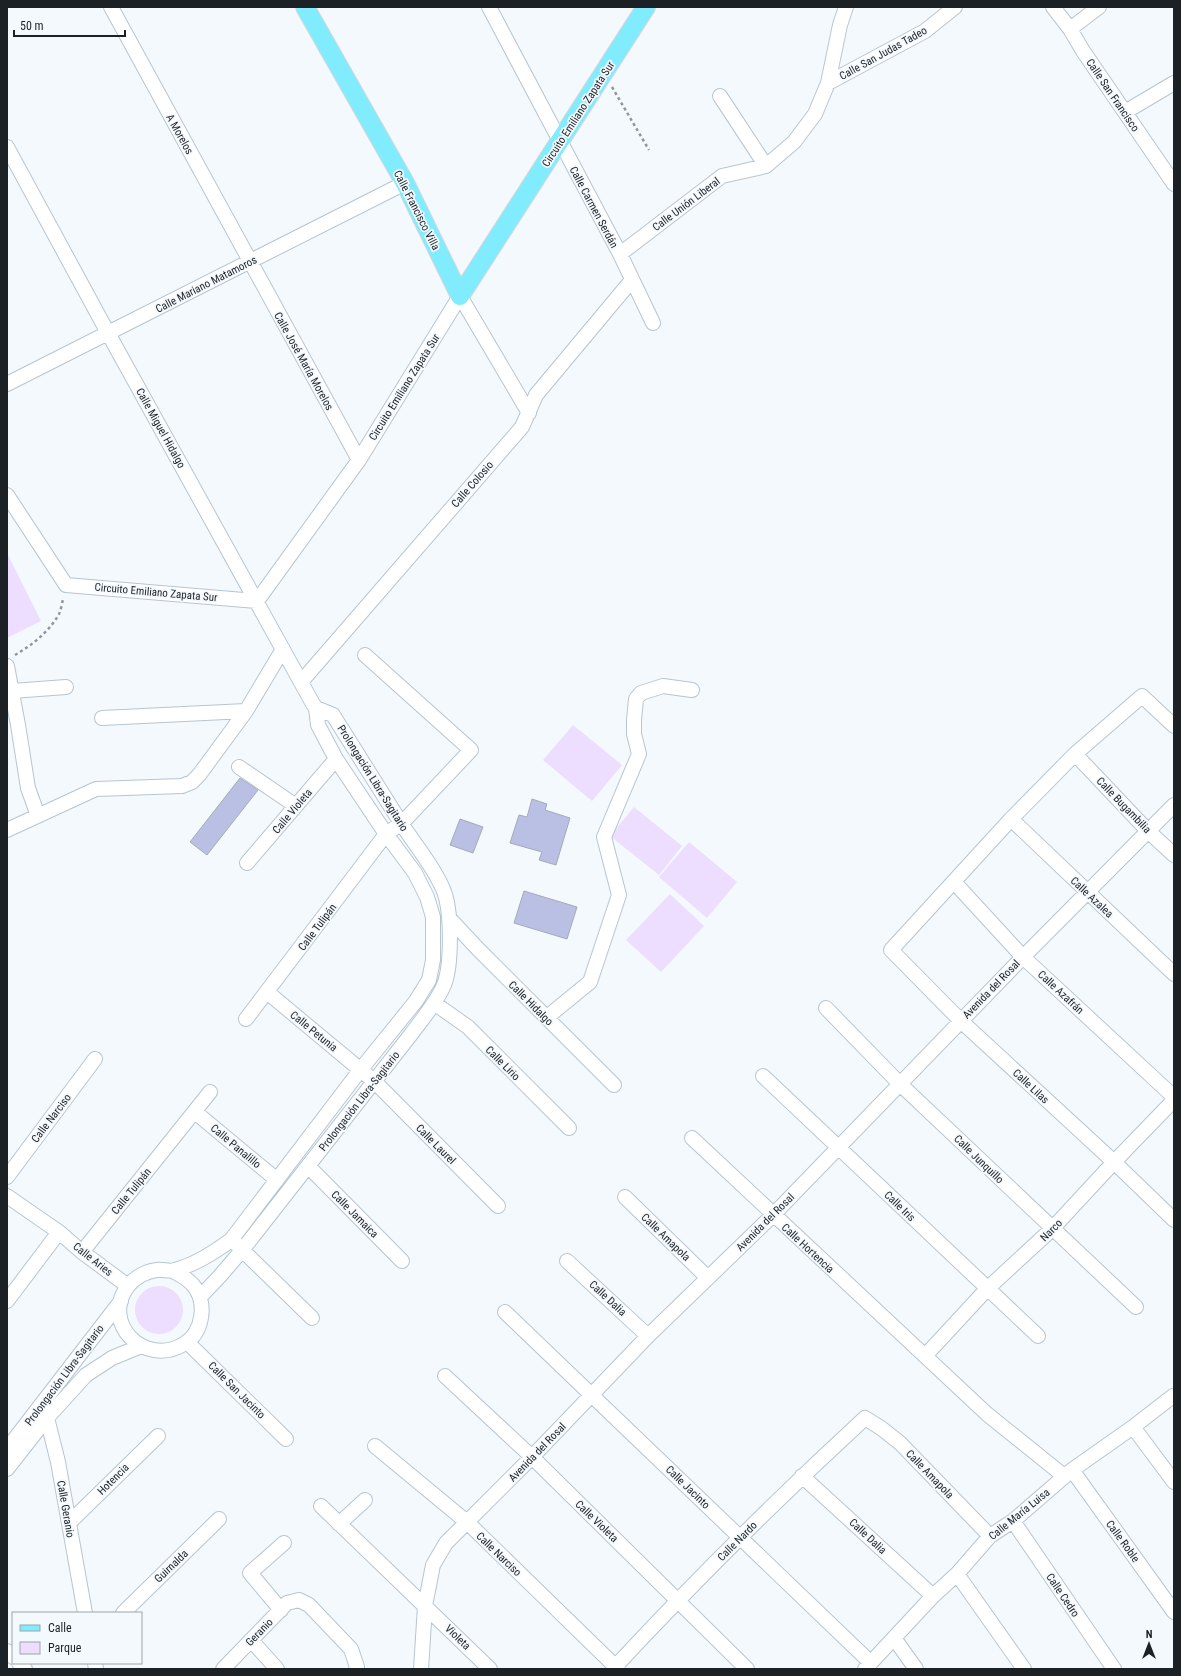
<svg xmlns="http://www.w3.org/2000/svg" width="1181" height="1676" font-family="'Roboto Condensed',sans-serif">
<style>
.green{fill:#edddfe}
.building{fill:#b9c0e3;stroke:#a7aab9}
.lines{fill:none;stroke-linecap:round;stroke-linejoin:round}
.minor-casing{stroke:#b7c5d0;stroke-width:16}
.major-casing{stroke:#d6d7d8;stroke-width:20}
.path{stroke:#91969b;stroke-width:2.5;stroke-dasharray:3 3;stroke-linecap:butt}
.minor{stroke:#fff;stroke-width:14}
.major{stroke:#80ecfd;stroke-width:18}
.labels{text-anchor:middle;stroke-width:3.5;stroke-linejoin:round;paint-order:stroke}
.street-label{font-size:11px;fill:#1c2126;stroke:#f4f9fe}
</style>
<rect width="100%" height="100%" fill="#f4f9fe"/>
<path class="green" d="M7 553 41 621 7 638Z
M573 725 622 765 592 801 543 760Z
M634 807 682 846 659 875 610 836Z
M689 842 737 882 707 918 659 877Z
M670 894 704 926 661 972 626 940Z
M135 1310a24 24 0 1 1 48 0a24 24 0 1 1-48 0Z"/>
<path class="building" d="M240 778 258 790 207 855 190 842Z
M532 799 547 804 545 810 570 818 556 865 539 860 542 852 510 843 519 815 527 817Z
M460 819 483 827 473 853 450 845Z
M524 891 577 907 567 939 514 923Z"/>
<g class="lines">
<g class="minor-casing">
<path id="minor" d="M111 7 359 460
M489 7 620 254 653 323
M1053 7 1070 29 1083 51 1174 184
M1070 29 1099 7
M828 83 925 31 955 7
M720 96 766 166
M1125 112 1174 83
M7 147 108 333 313 704 316 708 318 725 336 759 386 834 415 873 427 897 433 917V960L429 980 416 1001 361 1069 231 1240C213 1253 196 1264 175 1270 169 1272 163 1269 157 1270 146 1271 134 1278 128 1286 100 1322 144 1368 184 1344 204 1332 207 1301 193 1285 187 1278 180 1275 173 1271
M620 254 722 176 766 166 794 142 815 114 828 83 840 25 846 7
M7 384 405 183
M7 495 66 585 257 601 359 460 460 296 529 413
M7 666 18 725 28 788 38 816
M301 682 522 427 536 395 632 280
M12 691 66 687
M102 718 246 711
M1174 726 1142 696 1075 754 1011 819 891 950 961 1021 1114 1162 1174 1220
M1075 754 1148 831 1174 855
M239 767 296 806
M1011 819 1174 974
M7 830 96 789 182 786 192 782 199 775 246 711 283 649
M247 863 336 759
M954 882 1023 957 1174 1097
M450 919 477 948 614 1085
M267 992 374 1081 498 1206
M434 1003 468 1027 569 1128
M826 1008 900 1084 1136 1307
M546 1018 590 982 619 895 604 837 639 754 634 734V720L636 699 641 693 663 686 692 690
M246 1019 386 834 402 823 471 750 365 655
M763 1076 1038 1336
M195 1112 277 1180
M692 1138 987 1414 1064 1476
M308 1166 402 1261
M7 1177 95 1059
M7 1196 59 1232 82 1252 128 1286
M625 1197 708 1278
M236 1244 312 1318
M82 1252 210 1092
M567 1261 648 1336
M200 1297 220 1276 243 1249 412 1033C423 1018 437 1002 444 985 452 965 452 909 443 889 433 865 415 845 401 823 378 787 356 751 333 715L316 708
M7 1301 59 1232
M505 1312 871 1663
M187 1342 286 1439
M925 1356 987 1289 1052 1229 1114 1162 1174 1100
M445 1376 532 1457 747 1669
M41 1407 47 1418 58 1462 85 1613
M1133 1427 1174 1482
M375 1446 468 1523 618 1669
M7 1449 121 1301
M7 1469 47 1418 86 1375 112 1358 141 1346
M1072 1470 1174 1612
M802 1476 933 1596
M321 1506 490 1669
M1013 1521 1114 1669
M69 1523 158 1436
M339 1524 365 1500
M957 1574 1024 1669
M281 1610 250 1573 284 1543
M123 1613 219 1519
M894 1638 916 1669
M251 1640 277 1669
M7 1651 13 1657
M19 1663 25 1669
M95 1663 96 1669
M223 1669 287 1603 299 1600 309 1605 351 1649 357 1667 356 1669
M421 1669 425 1606 433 1565 446 1543 532 1457 648 1336 773 1215 1023 957 1174 805
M613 1669C694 1582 778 1498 865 1418L881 1428 900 1443 990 1536
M865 1669 933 1596 957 1574 990 1536 1013 1521 1072 1470 1133 1427 1173 1396"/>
</g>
<g class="major-casing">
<path id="major" d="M305 7 405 183 460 296
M460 296 646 7"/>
</g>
<path class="path" d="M612 87 649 150
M15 655C32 645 49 632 59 614 61 610 62 603 63 599"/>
<use href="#minor" class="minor"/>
<use href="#major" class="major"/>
</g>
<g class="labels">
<g class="street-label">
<text transform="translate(883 53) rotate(-29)" y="4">Calle San Judas Tadeo</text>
<text transform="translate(1113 95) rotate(56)" y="4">Calle San Francisco</text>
<text transform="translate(578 114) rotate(-57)" y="4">Circuito Emiliano Zapata Sur</text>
<text transform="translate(180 134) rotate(61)" y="4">A Morelos</text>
<text transform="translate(686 204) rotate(-37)" y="4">Calle Unión Liberal</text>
<text transform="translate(594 207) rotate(62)" y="4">Calle Carmen Serdán</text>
<text transform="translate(417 210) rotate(63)" y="4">Calle Francisco Villa</text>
<text transform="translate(206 284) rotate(-27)" y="4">Calle Mariano Matamoros</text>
<text transform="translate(304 361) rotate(61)" y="4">Calle José María Morelos</text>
<text transform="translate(404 387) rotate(-58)" y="4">Circuito Emiliano Zapata Sur</text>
<text transform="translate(161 428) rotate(61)" y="4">Calle Miguel Hidalgo</text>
<text transform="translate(472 484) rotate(-49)" y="4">Calle Colosio</text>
<text transform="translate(156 592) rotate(5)" y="4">Circuito Emiliano Zapata Sur</text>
<text transform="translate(373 778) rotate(58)" y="4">Prolongación Libra-Sagitario</text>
<text transform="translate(1124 805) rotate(46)" y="4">Calle Bugambilia</text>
<text transform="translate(292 811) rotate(-50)" y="4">Calle Violeta</text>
<text transform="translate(1092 897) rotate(43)" y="4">Calle Azalea</text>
<text transform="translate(317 927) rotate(-53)" y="4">Calle Tulipán</text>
<text transform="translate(991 989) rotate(-46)" y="4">Avenida del Rosal</text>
<text transform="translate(1061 992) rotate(43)" y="4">Calle Azafrán</text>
<text transform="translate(531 1003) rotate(45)" y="4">Calle Hidalgo</text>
<text transform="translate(314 1031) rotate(39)" y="4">Calle Petunia</text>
<text transform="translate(503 1063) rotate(45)" y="4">Calle Lirio</text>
<text transform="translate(1031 1086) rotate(43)" y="4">Calle Lilas</text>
<text transform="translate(359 1101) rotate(-52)" y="4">Prolongación Libra-Sagitario</text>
<text transform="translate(51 1118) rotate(-53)" y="4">Calle Narciso</text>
<text transform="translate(436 1144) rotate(45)" y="4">Calle Laurel</text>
<text transform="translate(236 1146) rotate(40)" y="4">Calle Panalillo</text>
<text transform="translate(979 1159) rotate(44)" y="4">Calle Junquillo</text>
<text transform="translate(131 1191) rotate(-51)" y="4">Calle Tulipán</text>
<text transform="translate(900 1206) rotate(44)" y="4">Calle Iris</text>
<text transform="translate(355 1214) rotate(45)" y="4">Calle Jamaica</text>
<text transform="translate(765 1222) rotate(-45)" y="4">Avenida del Rosal</text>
<text transform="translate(1051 1230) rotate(-45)" y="4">Narco</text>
<text transform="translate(666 1237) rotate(44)" y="4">Calle Amapola</text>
<text transform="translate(808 1248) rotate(43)" y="4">Calle Hortencia</text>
<text transform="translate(93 1259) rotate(38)" y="4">Calle Aries</text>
<text transform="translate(608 1298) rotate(43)" y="4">Calle Dalia</text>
<text transform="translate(64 1375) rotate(-53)" y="4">Prolongación Libra-Sagitario</text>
<text transform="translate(237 1390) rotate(45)" y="4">Calle San Jacinto</text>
<text transform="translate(537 1452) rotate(-46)" y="4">Avenida del Rosal</text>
<text transform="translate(930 1474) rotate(46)" y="4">Calle Amapola</text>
<text transform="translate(113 1479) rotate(-45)" y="4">Hotencia</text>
<text transform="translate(688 1487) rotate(44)" y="4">Calle Jacinto</text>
<text transform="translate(66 1509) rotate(80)" y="4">Calle Geranio</text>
<text transform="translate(1019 1514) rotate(-39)" y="4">Calle María Luisa</text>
<text transform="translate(597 1521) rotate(44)" y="4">Calle Violeta</text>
<text transform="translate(868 1536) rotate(43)" y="4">Calle Dalia</text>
<text transform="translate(737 1541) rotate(-45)" y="4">Calle Nardo</text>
<text transform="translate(1123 1541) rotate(54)" y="4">Calle Roble</text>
<text transform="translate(499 1554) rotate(44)" y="4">Calle Narciso</text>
<text transform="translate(171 1566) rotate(-44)" y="4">Guirnalda</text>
<text transform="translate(1063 1595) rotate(56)" y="4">Calle Cedro</text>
<text transform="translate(259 1632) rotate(-46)" y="4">Geranio</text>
<text transform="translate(458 1637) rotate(44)" y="4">Violeta</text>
</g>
</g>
<rect width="1181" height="1676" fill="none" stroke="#1c2126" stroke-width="16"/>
<rect x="12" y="1612" width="130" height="52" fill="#f4f9fe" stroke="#9ea3a8"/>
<rect x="20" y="1625" width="20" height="6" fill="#80ecfd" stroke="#9ea3a8"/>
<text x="48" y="1632" font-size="12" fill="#1c2126">Calle</text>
<rect x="20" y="1642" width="20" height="12" fill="#edddfe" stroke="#9ea3a8"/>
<text x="48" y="1652" font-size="12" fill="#1c2126">Parque</text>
<g transform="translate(1149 1644)" stroke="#f4f9fe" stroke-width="3" paint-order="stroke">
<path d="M0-3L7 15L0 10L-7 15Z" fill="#1c2126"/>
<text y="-6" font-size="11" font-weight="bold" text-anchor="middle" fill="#1c2126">N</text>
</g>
<path d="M14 30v6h111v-6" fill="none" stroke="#1c2126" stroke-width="2"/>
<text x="20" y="30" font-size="12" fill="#1c2126" stroke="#f4f9fe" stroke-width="3" paint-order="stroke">50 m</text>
</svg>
